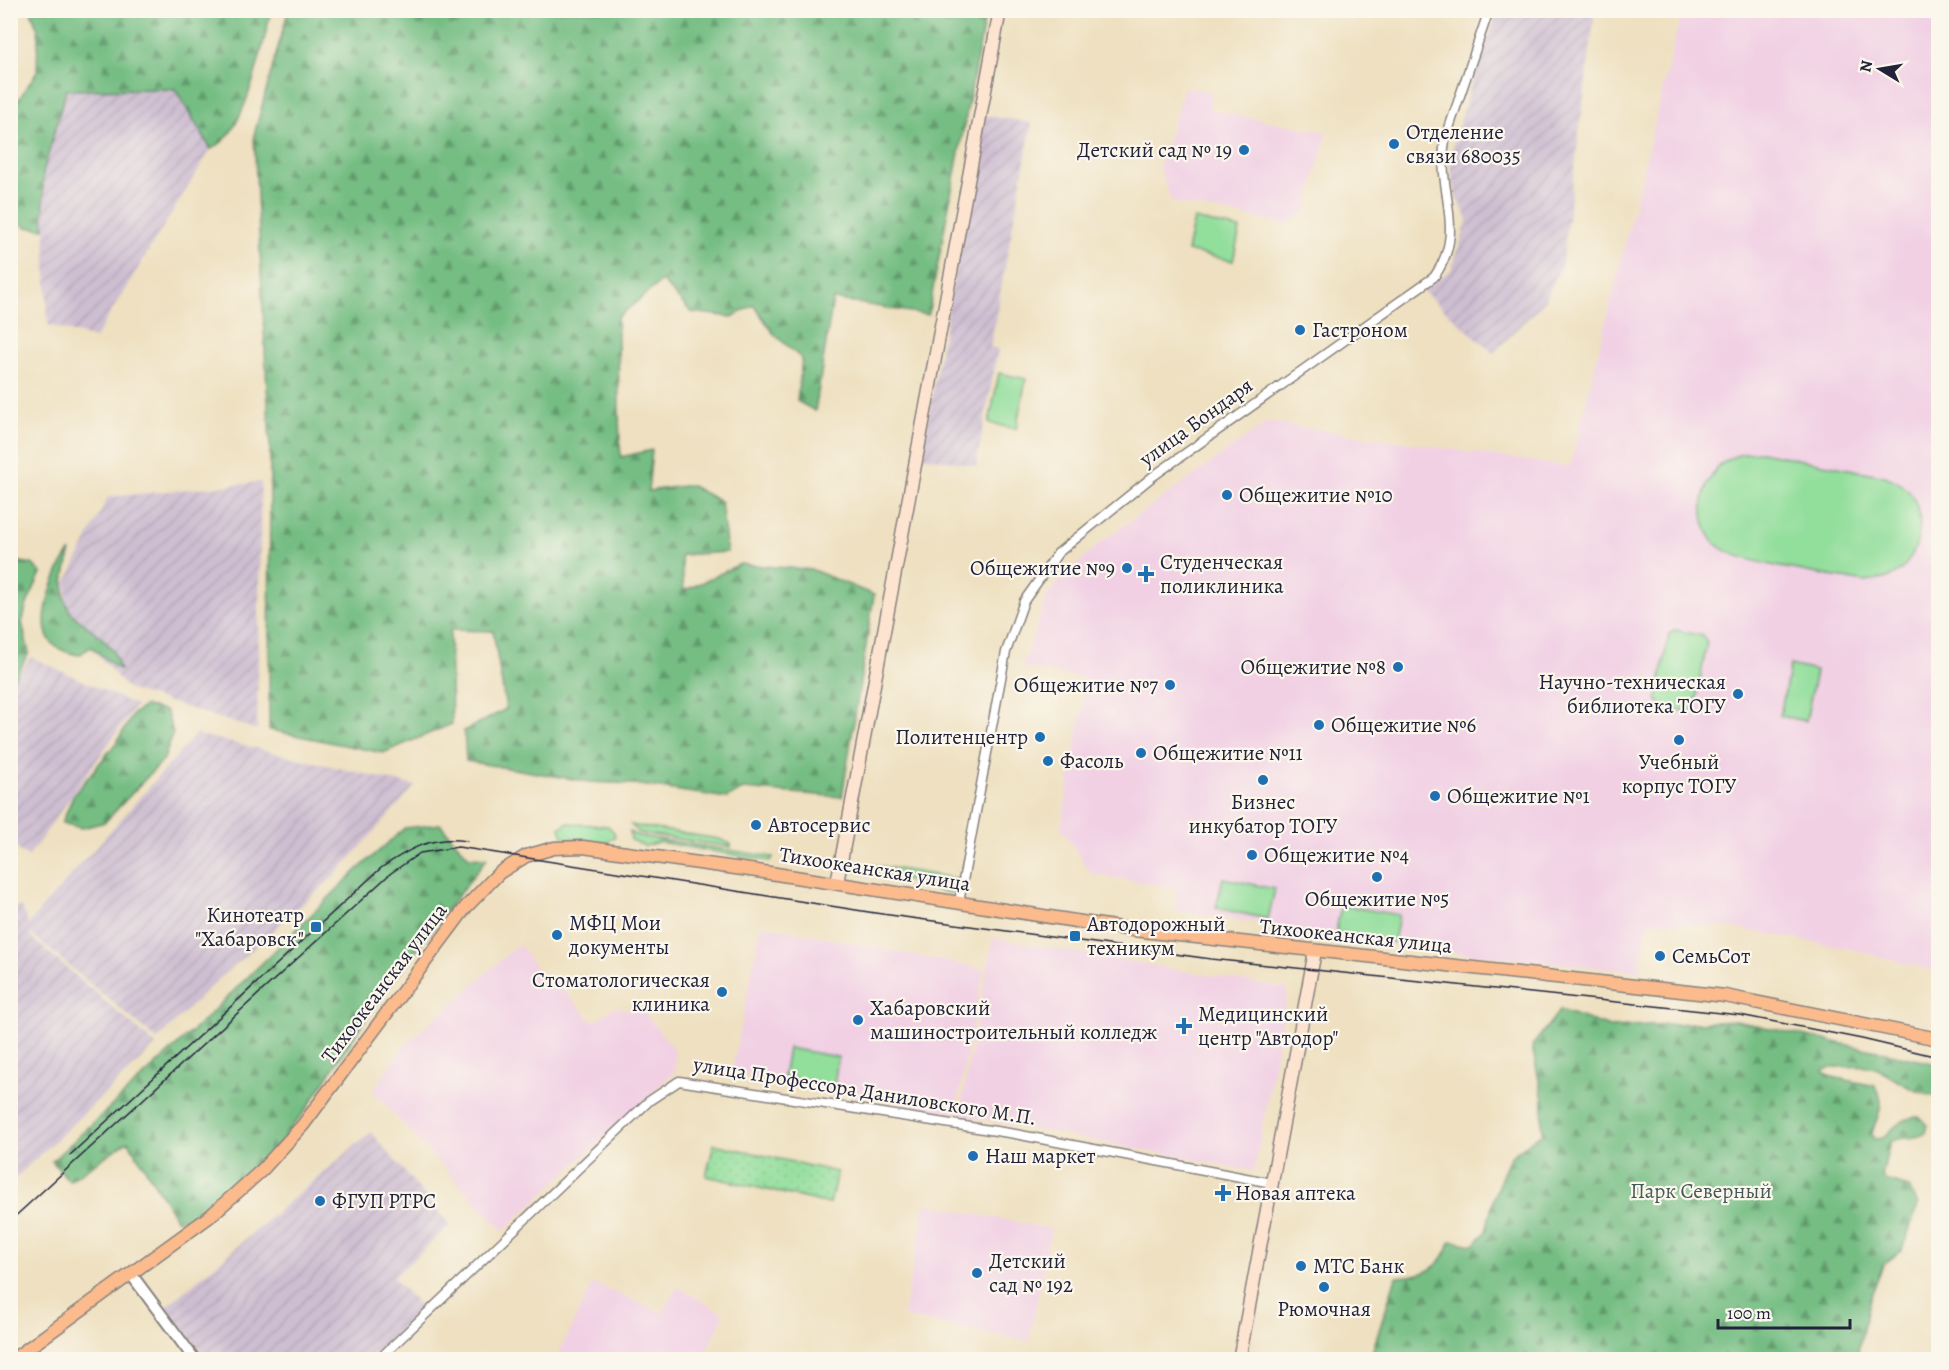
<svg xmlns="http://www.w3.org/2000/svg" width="1949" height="1370" font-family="Alegreya,serif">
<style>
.built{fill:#f1d0e4}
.industrial{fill:url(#industrial-furrows)}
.grass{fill:#92de9b;stroke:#5a806b;stroke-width:1.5}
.forest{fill:url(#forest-firs);stroke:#4c705f;stroke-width:1.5}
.park{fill:url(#park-dots);stroke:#5a806b;stroke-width:1.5}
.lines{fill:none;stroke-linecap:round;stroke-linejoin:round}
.minor-casing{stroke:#88817e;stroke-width:11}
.tertiary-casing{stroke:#88817e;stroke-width:14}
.secondary-casing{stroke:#88817e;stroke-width:15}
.primary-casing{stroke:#88817e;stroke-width:15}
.minor{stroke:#fff;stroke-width:8}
.tertiary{stroke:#fff;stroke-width:10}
.secondary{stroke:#fde4d1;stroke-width:12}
.primary{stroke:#fbbb8d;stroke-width:12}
.tram{stroke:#22223b;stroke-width:1.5}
.poi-dot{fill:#1f6fb2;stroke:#fbf7ec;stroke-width:2}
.labels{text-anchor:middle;stroke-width:4.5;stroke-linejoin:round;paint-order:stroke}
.poi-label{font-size:21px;fill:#22223b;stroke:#fbf7ec;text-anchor:start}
.street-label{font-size:21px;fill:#22223b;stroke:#fbf7ec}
.park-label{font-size:21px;fill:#445a58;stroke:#fbf7ec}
</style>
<defs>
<pattern id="industrial-furrows" width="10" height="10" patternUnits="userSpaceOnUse" patternTransform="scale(1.5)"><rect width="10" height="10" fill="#cebed1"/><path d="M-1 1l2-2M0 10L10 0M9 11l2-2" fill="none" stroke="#b1a3b4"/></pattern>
<pattern id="forest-firs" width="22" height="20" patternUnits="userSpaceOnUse" patternTransform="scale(1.5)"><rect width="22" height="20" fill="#75bd83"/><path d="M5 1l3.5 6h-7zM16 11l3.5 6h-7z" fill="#60996c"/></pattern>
<pattern id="park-dots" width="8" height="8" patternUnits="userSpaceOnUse" patternTransform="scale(1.5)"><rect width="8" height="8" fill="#92de9b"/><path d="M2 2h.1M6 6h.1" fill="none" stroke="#7ebe86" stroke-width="1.8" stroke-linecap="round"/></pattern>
</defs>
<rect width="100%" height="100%" fill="#fbf7ec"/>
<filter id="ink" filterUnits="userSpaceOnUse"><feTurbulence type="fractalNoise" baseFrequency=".0167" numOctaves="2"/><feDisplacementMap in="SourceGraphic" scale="12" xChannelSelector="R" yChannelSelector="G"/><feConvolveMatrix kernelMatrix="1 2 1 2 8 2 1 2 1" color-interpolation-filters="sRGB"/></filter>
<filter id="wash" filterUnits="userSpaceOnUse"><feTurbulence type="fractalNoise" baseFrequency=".008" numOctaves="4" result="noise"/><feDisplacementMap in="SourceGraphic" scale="24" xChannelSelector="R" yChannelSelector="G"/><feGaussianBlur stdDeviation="1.35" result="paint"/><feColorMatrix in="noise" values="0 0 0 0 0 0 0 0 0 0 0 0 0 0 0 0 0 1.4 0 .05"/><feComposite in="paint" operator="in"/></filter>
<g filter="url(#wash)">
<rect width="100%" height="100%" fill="#eee0c0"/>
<path class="built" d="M1682 11H1938V972L1852 949 1728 927 1649 921 1639 971 1429 950 1174 910 1177 888 1091 874 1061 827 1087 679 1022 667 1049 591 1101 542 1268 422 1570 467Z
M1184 87 1210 91V110L1327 132 1306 212 1286 224 1172 202 1159 168Z
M761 925 984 969 955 1115 732 1071Z
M993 938 1288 989 1254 1171 959 1115Z
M519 944 550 987 563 990 593 1022 615 1007 644 1012 675 1051 674 1072 503 1231 373 1091 404 1046Z
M925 1204 1051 1229 1029 1341 903 1317Z
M593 1283 663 1313 677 1286 724 1314 703 1359H556Z"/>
<path class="industrial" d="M1498 11H1595L1562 264 1544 302 1493 353 1423 291 1451 270 1468 219 1456 197 1449 159 1470 88Z
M175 89 211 149 95 338 48 325 43 173 66 90Z
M984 115 1032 123 990 347 998 349 976 466 921 456Z
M261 482 257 730 128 689 66 618V583L108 497Z
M31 657 136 705 28 857 11 844 10 686Z
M196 734 415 786 334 876 210 987 157 1040 30 933 32 938 156 1045 11 1182V906L22 907 28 924Z
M371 1132 450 1225 393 1278 423 1309 368 1359H207L166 1307Z"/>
<path class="grass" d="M1194 219 1240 229 1233 261 1187 251Z
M999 373 1026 379 1016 429 989 423Z
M1761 452 1885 476C1891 479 1897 481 1902 485 1930 506 1922 554 1897 573 1888 580 1875 580 1865 582 1834 576 1743 564 1721 548 1701 534 1698 502 1709 481 1720 458 1737 453 1761 452Z
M1675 630 1703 636 1707 642 1695 708 1688 712 1662 707 1657 699 1669 634Z
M1790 665 1816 671 1806 721 1780 716Z
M567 823 608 826 614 832 615 837 606 843 563 837 560 828Z
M631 825 719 839 731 844V847L640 833Z
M630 832 638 836 773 857 770 861 659 842 645 846 631 840Z
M860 863 960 879 957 889 952 893 942 892 920 883 855 871 852 866Z
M1223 878 1275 889 1268 919 1216 908Z
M1341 905 1399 915 1394 942 1336 932Z
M788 1048 838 1057 834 1086 783 1077Z"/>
<path class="forest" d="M31 11V10L271 11C263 45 249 111 226 138 223 142 216 146 211 149L175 89 66 90 43 173 44 229 25 227 11 214V111L37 72 38 30Z
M288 11H986L928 315 833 299 815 411 797 401 802 359 774 334 754 305 732 317 691 312 662 281 617 318C620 364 617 410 621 457L652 450 648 491 690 485 721 502 727 552 681 555 684 591 740 564 813 570 874 595 842 797 743 789 727 798 634 784 590 782 466 761 464 731 506 709 493 631 450 630 452 724 383 753 269 730 270 446 254 135Z
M71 551C64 574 56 604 79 620 91 629 102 636 111 648 115 654 118 663 120 670L91 647 79 655C70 653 60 651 53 644 33 626 56 567 71 551Z
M15 561 32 564 41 573 27 604 22 623 29 653 11 684 10 568Z
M145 706 166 711 173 732 164 759 105 822 82 828 62 823 73 796 116 743 134 713Z
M440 824 469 857 487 858 376 1003 306 1110 271 1153 237 1188 207 1212 177 1220 128 1141 69 1181 52 1161 200 1024 356 871 405 828Z
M1560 1010 1610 1027 1736 1021 1938 1064V1097C1914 1093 1898 1081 1878 1069 1871 1065 1828 1066 1823 1071L1828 1076 1875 1086C1888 1105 1876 1116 1872 1134L1874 1139 1883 1138C1895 1127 1902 1117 1919 1117L1928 1125 1926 1133C1914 1141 1902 1135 1890 1142L1882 1175 1884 1180 1909 1187 1918 1205 1902 1250 1883 1265 1870 1298 1856 1359 1437 1360 1431 1353 1427 1359H1370L1396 1277C1425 1276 1441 1269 1451 1241L1474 1245 1486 1231 1495 1193 1510 1157 1542 1133 1543 1099 1532 1046Z"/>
<path class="park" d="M714 1144 837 1172 830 1204 706 1176Z"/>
</g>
<g filter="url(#ink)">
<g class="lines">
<g class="minor-casing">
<path id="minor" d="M959 902 1006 652 1024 601 1058 553 1152 477 1434 277C1468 230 1436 192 1445 140L1489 10
M378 1360 649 1101 679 1081 1015 1134 1272 1183"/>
</g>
<g class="tertiary-casing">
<path id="tertiary" d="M131 1274 195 1360"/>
</g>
<g class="secondary-casing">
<path id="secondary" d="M837 883 1000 10
M1239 1360 1315 951"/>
</g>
<g class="primary-casing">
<path id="primary" d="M12 1360 209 1217 262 1170 303 1125 466 907 499 873 526 856 554 848 583 847 757 871 1133 930 1725 996 1938 1039"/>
</g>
<use href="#minor" class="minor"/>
<use href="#tertiary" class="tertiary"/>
<use href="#secondary" class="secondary"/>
<use href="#primary" class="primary"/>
<path class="tram" d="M70 1155 381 868C409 849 432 835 467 841
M10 1221 391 873 420 853 458 847 875 913 1211 959 1740 1015 1862 1039 1938 1057"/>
</g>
</g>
<g class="poi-dot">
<circle cx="1394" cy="144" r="6"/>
<circle cx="1244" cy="150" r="6"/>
<circle cx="1300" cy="330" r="6"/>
<circle cx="1227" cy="495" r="6"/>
<circle cx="1127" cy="568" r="6"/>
<path d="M1143 565h6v6h6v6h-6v6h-6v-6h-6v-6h6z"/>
<circle cx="1398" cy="667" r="6"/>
<circle cx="1170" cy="685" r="6"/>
<circle cx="1738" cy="694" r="6"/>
<circle cx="1319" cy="725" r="6"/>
<circle cx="1040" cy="737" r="6"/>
<circle cx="1679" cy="740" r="6"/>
<circle cx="1141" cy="753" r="6"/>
<circle cx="1048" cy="761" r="6"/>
<circle cx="1263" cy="780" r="6"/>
<circle cx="1435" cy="796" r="6"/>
<circle cx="756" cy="825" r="6"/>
<circle cx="1252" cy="855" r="6"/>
<circle cx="1377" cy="877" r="6"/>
<rect x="310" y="921" width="12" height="12" rx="3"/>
<circle cx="557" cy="935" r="6"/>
<rect x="1069" y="930" width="12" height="12" rx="3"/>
<circle cx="1660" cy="956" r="6"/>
<circle cx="722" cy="992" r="6"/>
<circle cx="858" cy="1020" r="6"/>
<path d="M1181 1017h6v6h6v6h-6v6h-6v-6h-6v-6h6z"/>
<circle cx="973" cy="1156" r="6"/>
<path d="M1220 1184h6v6h6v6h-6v6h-6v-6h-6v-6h6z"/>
<circle cx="320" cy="1201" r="6"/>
<circle cx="1301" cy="1266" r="6"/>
<circle cx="977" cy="1273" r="6"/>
<circle cx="1324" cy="1287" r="6"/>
</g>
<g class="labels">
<g class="poi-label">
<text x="1406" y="139">Отделение<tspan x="1406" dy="24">связи 680035</tspan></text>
<text x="1232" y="157" text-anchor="end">Детский сад № 19</text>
<text x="1312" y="337">Гастроном</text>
<text x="1239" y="502">Общежитие №10</text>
<text x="1160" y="569">Студенческая<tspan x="1160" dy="24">поликлиника</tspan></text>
<text x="1115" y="575" text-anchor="end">Общежитие №9</text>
<text x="1386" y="674" text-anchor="end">Общежитие №8</text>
<text x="1726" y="689" text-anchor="end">Научно-техническая<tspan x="1726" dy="24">библиотека ТОГУ</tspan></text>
<text x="1158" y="692" text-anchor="end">Общежитие №7</text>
<text x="1331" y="732">Общежитие №6</text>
<text x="1028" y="744" text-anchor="end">Политенцентр</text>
<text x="1153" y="760">Общежитие №11</text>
<text x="1060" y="768">Фасоль</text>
<text x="1679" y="769" text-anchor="middle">Учебный<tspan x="1679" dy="24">корпус ТОГУ</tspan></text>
<text x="1447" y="803">Общежитие №1</text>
<text x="1263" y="809" text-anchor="middle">Бизнес<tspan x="1263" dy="24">инкубатор ТОГУ</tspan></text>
<text x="768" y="832">Автосервис</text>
<text x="1264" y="862">Общежитие №4</text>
<text x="1377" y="906" text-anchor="middle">Общежитие №5</text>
<text x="304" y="922" text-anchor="end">Кинотеатр<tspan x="304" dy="24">"Хабаровск"</tspan></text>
<text x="569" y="930">МФЦ Мои<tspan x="569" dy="24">документы</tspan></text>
<text x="1087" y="931">Автодорожный<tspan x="1087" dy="24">техникум</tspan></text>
<text x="1672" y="963">СемьСот</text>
<text x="710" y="987" text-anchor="end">Стоматологическая<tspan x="710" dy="24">клиника</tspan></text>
<text x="870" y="1015">Хабаровский<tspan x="870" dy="24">машиностроительный колледж</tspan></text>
<text x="1198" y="1021">Медицинский<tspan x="1198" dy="24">центр "Автодор"</tspan></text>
<text x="985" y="1163">Наш маркет</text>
<text x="1235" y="1200">Новая аптека</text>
<text x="332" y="1208">ФГУП РТРС</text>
<text x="989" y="1268">Детский<tspan x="989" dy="24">сад № 192</tspan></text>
<text x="1313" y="1273">МТС Банк</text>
<text x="1324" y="1316" text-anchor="middle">Рюмочная</text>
</g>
<g class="street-label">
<text transform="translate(1196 422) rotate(-36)" y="7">улица Бондаря</text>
<text transform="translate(875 869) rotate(9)" y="7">Тихоокеанская улица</text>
<text transform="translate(1356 936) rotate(6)" y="7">Тихоокеанская улица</text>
<text transform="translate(384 983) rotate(-53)" y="7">Тихоокеанская улица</text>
<text transform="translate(865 1091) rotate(9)" y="7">улица Профессора Даниловского М.П.</text>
</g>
<g class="park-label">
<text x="1701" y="1198">Парк Северный</text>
</g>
</g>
<rect width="1949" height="1370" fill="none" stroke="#fbf7ec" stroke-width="36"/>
<g transform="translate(1880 69) rotate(281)" stroke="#fbf7ec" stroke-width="4.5" paint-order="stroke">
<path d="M0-4.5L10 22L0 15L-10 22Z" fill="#22223b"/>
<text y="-9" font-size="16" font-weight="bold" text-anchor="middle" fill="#22223b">N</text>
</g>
<path d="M1718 1319v9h132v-9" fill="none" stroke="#22223b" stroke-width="3"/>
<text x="1727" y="1319" font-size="18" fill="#22223b" stroke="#fbf7ec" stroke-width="4.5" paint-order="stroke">100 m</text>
</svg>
